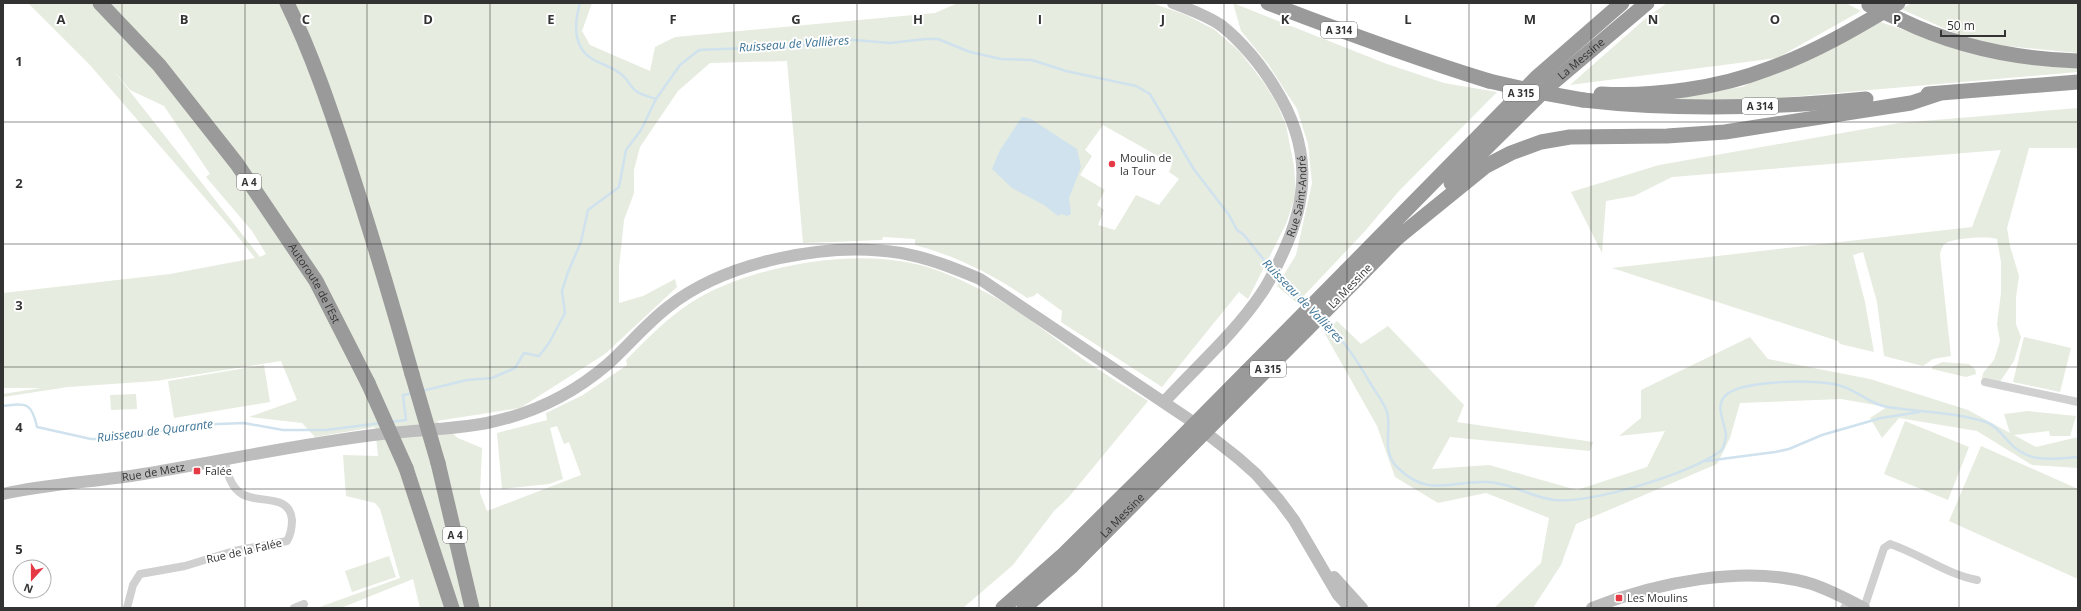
<svg xmlns="http://www.w3.org/2000/svg" width="2081" height="611" font-family="'Open Sans',sans-serif">
<style>
.green{fill:#e6ecdf;fill-rule:evenodd}
.water{fill:#cfe2ee}
.lines{fill:none;stroke-linecap:round;stroke-linejoin:round}
.stream{stroke:#cfe2ee;stroke-width:2.5}
.street{stroke:#d0d0d0;stroke-width:8}
.secondary{stroke:#bdbdbd;stroke-width:12}
.highway{stroke:#9a9a9a;stroke-width:15}
.highway-bridge{stroke:#9a9a9a;stroke-width:15}
.grid{fill:none;stroke:#333;stroke-width:1;stroke-opacity:0.55}
.poi-dot{fill:#e63946;stroke:#fff;stroke-width:1.5}
.labels{text-anchor:middle;stroke-width:4;stroke-linejoin:round;paint-order:stroke}
.shield{fill:#fff;stroke:#707070;stroke-width:1}
.shield-label{font-size:10px;font-weight:bold;fill:#333}
.street-label{font-size:11px;fill:#333;stroke:#fff}
.poi-label{font-size:11px;fill:#333;stroke:#fff;text-anchor:start}
.water-label{font-size:12px;font-style:italic;fill:#3f7597;stroke:#fff}
.grid-label{font-size:13px;text-anchor:middle;font-weight:bold;fill:#333;stroke:#fff;stroke-width:4;stroke-linejoin:round;paint-order:stroke}
</style>
<rect width="100%" height="100%" fill="#fff"/>
<path class="green" d="M28 3H592L582 31 590 45 650 71 655 47 675 37 935 13 958 3H1152L1186 15 1215 30 1240 52 1264 83 1276 102 1286 125 1294 166 1296 194 1286 224 1248 299 1239 292 1162 387 1061 322 1062 311 1037 293 1034 296 1027 298C992 274 956 256 915 245V239L883 237 882 240 803 243 787 61 710 63 678 91 640 147 634 170V193L624 220 619 267V303L643 296 675 279 677 287 605 354 520 408 437 421 458 438 482 448 480 493 487 511 581 475 569 442 564 444 557 426 550 428 563 479 549 484 502 489 497 433 547 420 546 413 583 395 627 365 626 360C646 340 667 318 692 302 748 267 846 249 911 263 937 268 964 281 987 293 1017 309 1045 331 1072 351 1096 369 1123 385 1148 401L1068 498 1054 511 1013 565 963 608H420L413 579 341 608H317L400 578 380 509 375 503 346 496 343 455 378 456 375 427 315 437 302 423 249 417 297 400 281 361 156 381 68 387 3 397V394L41 388H3V293L170 274 255 258 231 228 89 64ZM110 66 130 90 164 106 210 174 206 177 252 231 266 254 260 257ZM1103 125 1172 164 1169 172 1179 179 1159 205 1136 195 1115 230 1098 225 1104 210 1097 205 1105 190 1080 175 1092 156 1085 150Z
M1233 3 1387 64 1444 83 1497 92 1399 191 1365 231 1297 303 1277 286 1296 255 1312 183 1308 144 1297 109 1268 64 1241 31Z
M1667 3H1846L1861 11 1777 58 1570 85 1646 18Z
M1912 3H2078V53L1996 45 1957 34 1901 9Z
M1880 22 1971 52 2078 66V72L1766 99 1713 101 1663 98 1742 87Z
M2078 108V158L2077 148H2029L2007 228 2010 246 2019 276 2016 297V324L2021 337 2014 361 1999 383 1982 379 1983 373 1994 360 2000 341 1997 324 2001 293V262L1997 239C1987 236 1959 238 1948 242 1942 244 1941 250 1940 255L1951 356 1933 359 1923 366 1884 356 1877 302 1863 252 1853 255 1865 302 1874 352 1840 344 1838 341 1612 268 1972 227 2001 150 1672 177 1634 196 1606 201 1602 253 1571 192 1659 165 1899 123Z
M1337 321 1361 344 1388 326 1464 405 1457 422 1593 442 1590 451 1450 437 1432 469 1489 465 1577 490 1647 467 1665 431 1619 436 1641 418V390L1750 337 1768 359 1870 379 1968 410 2010 433 2004 414 2028 411 2076 416 2070 436H2050L2049 431 2014 435 2036 447 2078 437V468L2032 465 1977 431 1899 418 1882 438 1870 418 1887 407 1841 399 1740 403 1730 438 1717 464 1576 524 1561 565 1533 608H1494L1541 563 1549 518 1486 493 1438 503 1395 477 1377 426 1325 334Z
M2024 337 2071 348 2060 392 2013 382Z
M1942 362 1969 364 1975 369 1976 374 1966 377 1932 369V367Z
M264 365 270 402 174 418 168 381Z
M136 394 137 409 111 410 110 395Z
M1905 421 1969 447 1948 500 1884 474Z
M1981 446 2078 489V579L1949 521Z
M389 556 396 577 352 592 345 571Z"/>
<path class="water" d="M1022 117 1031 119 1077 149 1081 167 1069 198 1071 214 1067 216 1061 214 1058 216 1044 205 1012 188 992 169 1000 150Z"/>
<g class="lines">
<path class="stream" d="M580 3C574 24 572 48 594 60 603 65 615 68 622 75 628 79 630 87 636 91 641 95 650 97 656 99L680 65 699 50 798 46 842 39 890 43 925 39H938L970 52 1001 59 1032 60 1066 71 1136 86 1150 94 1193 168 1229 215 1237 230 1244 235 1272 270
M1277 275 1307 302
M1324 321C1344 340 1358 362 1372 386 1377 394 1384 403 1387 412 1392 431 1381 451 1397 467 1429 499 1450 480 1487 482 1512 483 1530 497 1554 500 1591 504 1693 473 1722 450 1724 445 1726 440 1726 435 1725 422 1714 406 1726 395 1742 380 1817 379 1838 385 1856 389 1869 404 1887 407 1920 412 1954 412 1986 422 1995 425 2002 434 2008 441 2028 464 2051 459 2078 457
M422 391 467 380 492 378 515 368 524 353 539 356 549 343 565 313 562 291 568 272 581 242 588 210 619 187 626 150 641 130 656 99
M3 406C26 402 32 403 37 427L91 439H100L117 434H144L192 425 244 423 283 430H326L381 423
M390 422 406 420 403 395 413 393
M1706 461 1775 452 1789 449 1822 435 1881 418 1919 412"/>
<path class="street" d="M1985 382 2078 402
M127 608 133 585 140 574 185 566 234 551 287 541C291 534 292 528 292 520 290 493 258 504 242 494 230 487 227 471 224 459
M294 608 304 604
M1844 608 1849 600
M1864 608 1884 548 1890 544C1920 554 1946 574 1977 580"/>
<g class="secondary">
<path id="s1" d="M1164 402C1196 367 1234 334 1261 294 1269 283 1275 270 1281 257 1310 197 1311 146 1275 88 1262 66 1242 42 1222 26 1208 16 1189 9 1173 3"/>
<path id="s2" d="M3 494C47 484 92 482 137 475 216 462 294 445 373 435 411 430 450 430 487 423 532 414 573 394 608 364 628 346 646 324 668 307 726 261 829 241 901 253 929 258 954 268 980 279L1187 418 1238 458 1256 474 1279 500 1294 520 1338 595 1350 608"/>
<path d="M1334 577 1362 608"/>
<path d="M1592 608C1654 583 1746 564 1812 584 1830 590 1847 599 1864 608"/>
</g>
<g class="highway">
<path id="s3" d="M100 3 159 65 237 164 316 281 368 383"/>
<path d="M287 3C312 54 330 108 348 162 371 232 392 303 412 374"/>
<path d="M1268 3C1341 31 1414 58 1489 81"/>
<path d="M1901 20C1957 47 2016 59 2078 61"/>
<path d="M1601 94C1654 97 1719 88 1768 69 1814 53 1856 28 1898 3"/>
<path d="M1928 94 2078 82"/>
<path d="M1583 100C1677 111 1772 108 1866 99"/>
<path id="s4" d="M1451 183 1550 85 1647 3"/>
<path d="M1396 239 1486 166 1511 153 1541 142 1570 137 1667 136 1725 132 1911 103 1938 94"/>
<path d="M1346 271 1536 78 1622 3"/>
<path d="M1356 280 1403 232"/>
<path d="M438 463 472 608"/>
<path d="M406 468 452 608"/>
<path d="M1003 608 1062 556 1170 449"/>
<path id="s5" d="M1024 608 1072 566 1179 458"/>
</g>
<path class="highway-bridge" d="M1869 5 1901 20
M1489 81 1533 91 1583 100
M412 374 438 463
M368 383 406 468
M1170 449 1346 271
M1179 458 1356 280"/>
</g>
<path class="grid" d="M122 3V608M245 3V608M367 3V608M490 3V608M612 3V608M734 3V608M857 3V608M979 3V608M1102 3V608M1224 3V608M1347 3V608M1469 3V608M1591 3V608M1714 3V608M1836 3V608M1959 3V608M3 122H2078M3 244H2078M3 367H2078M3 489H2078"/>
<g class="poi-dot">
<circle cx="1112" cy="164" r="4"/>
<rect x="193" y="467" width="8" height="8" rx="2"/>
<rect x="1615" y="594" width="8" height="8" rx="2"/>
</g>
<g class="labels">
<g class="shield">
<rect x="1321" y="22" width="36" height="16" rx="3"/>
<rect x="1503" y="85" width="36" height="16" rx="3"/>
<rect x="1742" y="98" width="36" height="16" rx="3"/>
<rect x="237" y="174" width="24" height="16" rx="3"/>
<rect x="1250" y="361" width="36" height="16" rx="3"/>
<rect x="443" y="527" width="24" height="16" rx="3"/>
</g>
<g class="shield-label">
<text x="1339" y="34">A 314</text>
<text x="1521" y="97">A 315</text>
<text x="1760" y="110">A 314</text>
<text x="249" y="186">A 4</text>
<text x="1268" y="373">A 315</text>
<text x="455" y="539">A 4</text>
</g>
<g class="street-label">
<text dy="4" stroke="none"><textPath href="#s4" startOffset="180">La Messine</textPath></text>
<text dy="4" stroke="none"><textPath href="#s1" startOffset="251">Rue Saint-André</textPath></text>
<text dy="4" stroke="none"><textPath href="#s3" startOffset="354">Autoroute de l’Est</textPath></text>
<text transform="translate(1350 286) rotate(-46)" y="4">La Messine</text>
<text dy="4" stroke="none"><textPath href="#s2" startOffset="152">Rue de Metz</textPath></text>
<text dy="4" stroke="none"><textPath href="#s5" startOffset="135">La Messine</textPath></text>
<text transform="translate(244 551) rotate(-13)" y="4">Rue de la Falée</text>
</g>
<g class="poi-label">
<text x="1120" y="162">Moulin de<tspan x="1120" dy="13">la Tour</tspan></text>
<text x="205" y="475">Falée</text>
<text x="1627" y="602">Les Moulins</text>
</g>
<g class="water-label">
<text transform="translate(794 44) rotate(-4)" y="4">Ruisseau de Vallières</text>
<text transform="translate(1303 301) rotate(46)" y="4">Ruisseau de Vallières</text>
<text transform="translate(155 431) rotate(-7)" y="4">Ruisseau de Quarante</text>
</g>
</g>
<g class="grid-label">
<text x="61" y="24">A</text>
<text x="184" y="24">B</text>
<text x="306" y="24">C</text>
<text x="428" y="24">D</text>
<text x="551" y="24">E</text>
<text x="673" y="24">F</text>
<text x="796" y="24">G</text>
<text x="918" y="24">H</text>
<text x="1040" y="24">I</text>
<text x="1163" y="24">J</text>
<text x="1285" y="24">K</text>
<text x="1408" y="24">L</text>
<text x="1530" y="24">M</text>
<text x="1653" y="24">N</text>
<text x="1775" y="24">O</text>
<text x="1897" y="24">P</text>
<text x="19" y="66">1</text>
<text x="19" y="188">2</text>
<text x="19" y="310">3</text>
<text x="19" y="432">4</text>
<text x="19" y="554">5</text>
</g>
<rect width="2081" height="611" fill="none" stroke="#333333" stroke-width="8"/>
<g transform="translate(32 579) rotate(201)"><circle r="19" fill="#ffffff" stroke="#adadad"/>
<path d="M0-3L7 15L0 10L-7 15Z" fill="#e63946"/>
<text y="-6" font-size="11" font-weight="bold" text-anchor="middle" fill="#333333">N</text>
</g>
<path d="M1941 30v6h64v-6" fill="none" stroke="#333333" stroke-width="2"/>
<text x="1947" y="30" font-size="12" fill="#333333" stroke="#ffffff" stroke-width="3" paint-order="stroke">50 m</text>
</svg>
